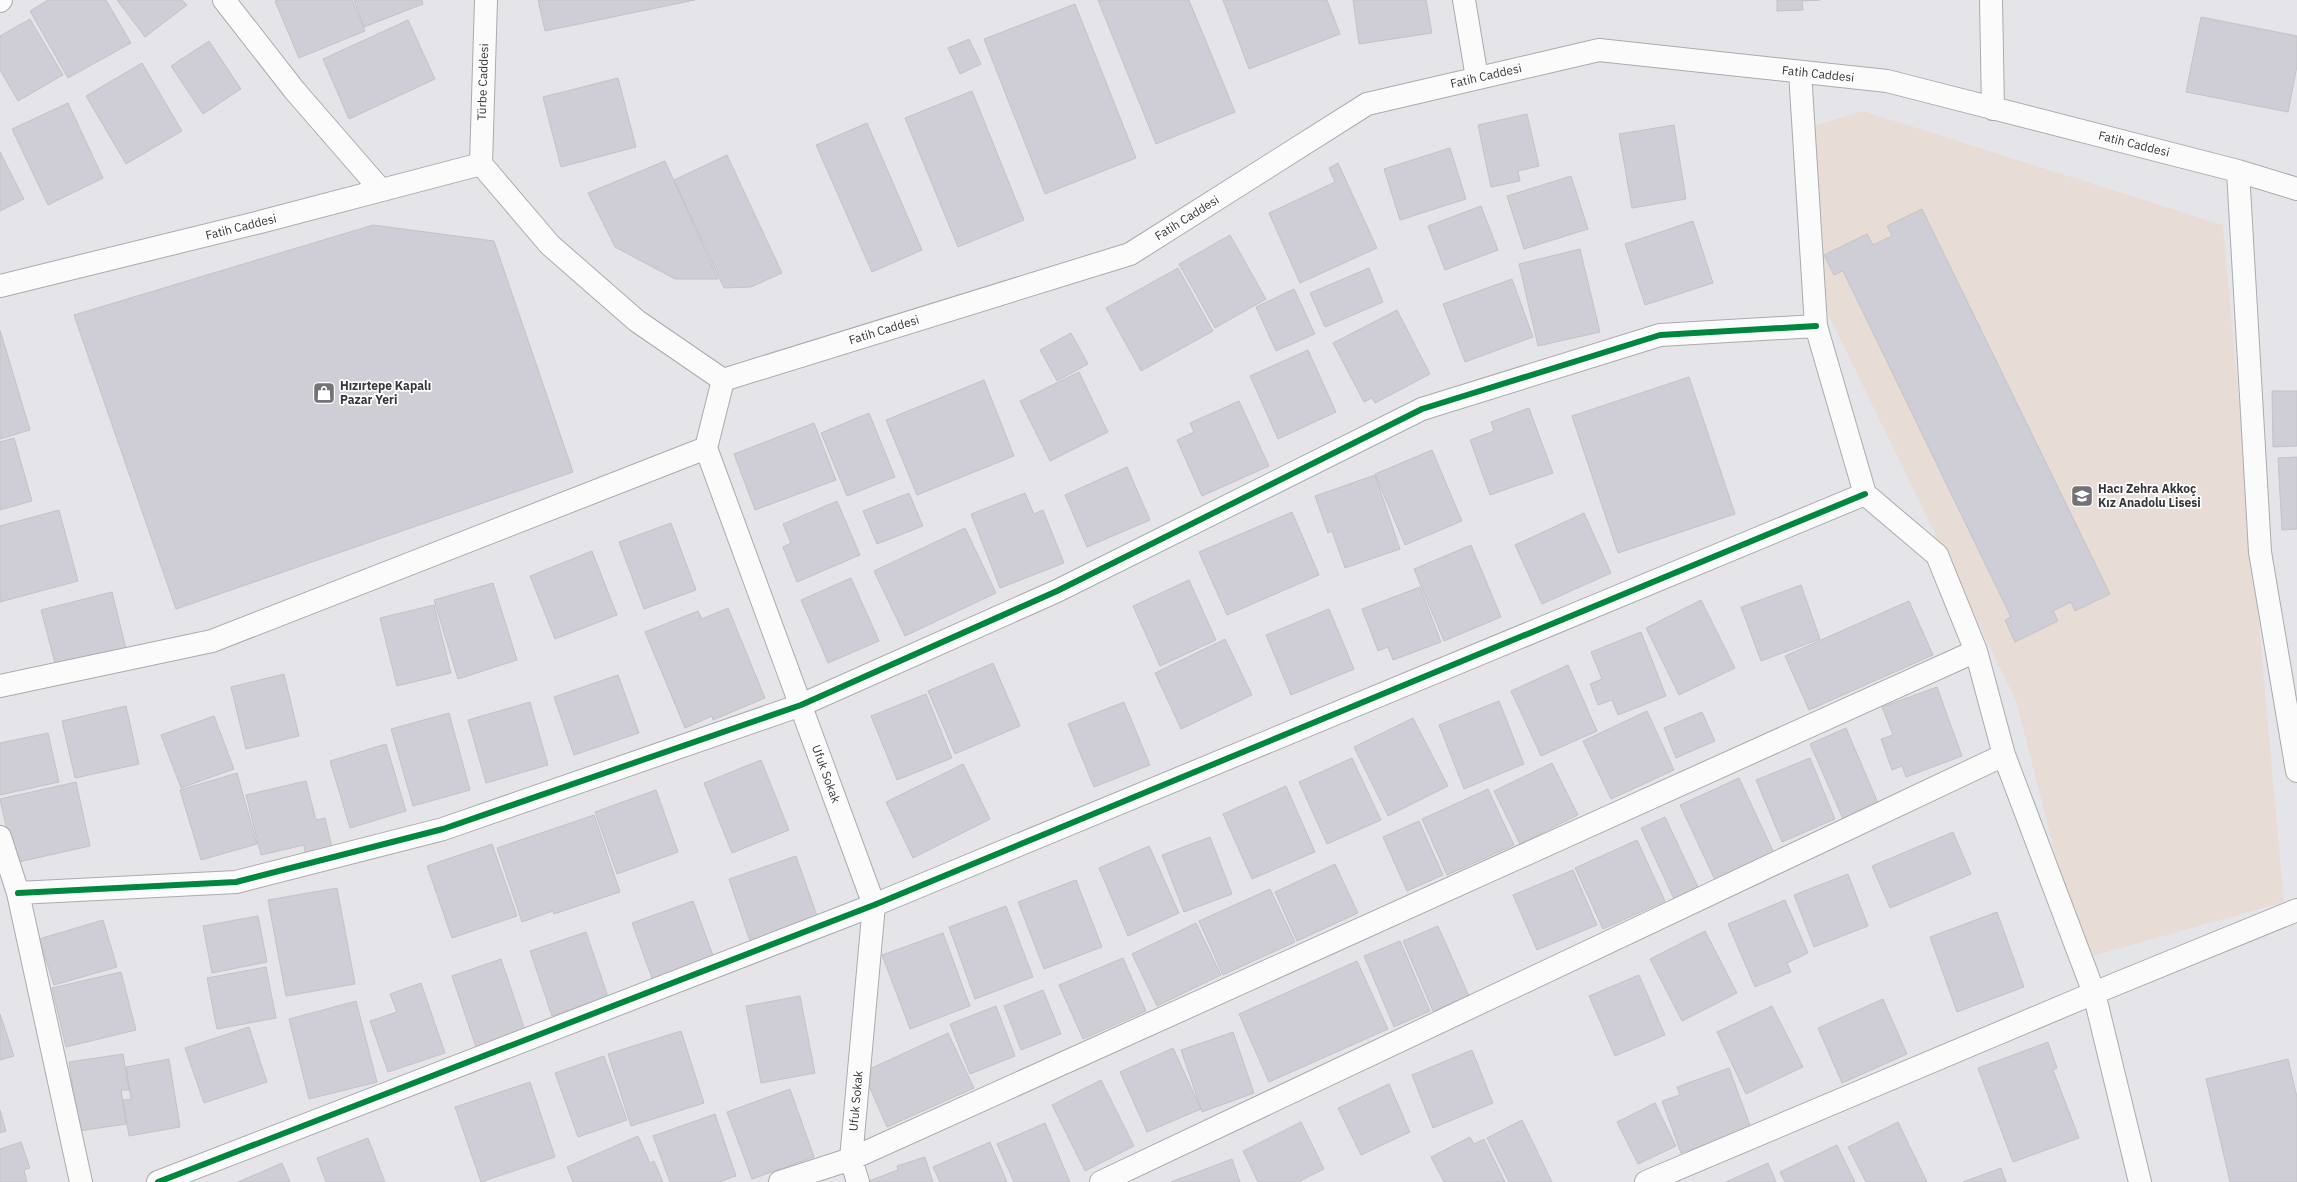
<svg xmlns="http://www.w3.org/2000/svg" width="2297" height="1182" font-family="'IBM Plex Sans',sans-serif">
<style>
.education{fill:#e7ddd6}
.building{fill:#cfcdd5;stroke:#c3c3c6}
.lines{fill:none;stroke-linecap:round;stroke-linejoin:round}
.minor-casing{stroke:#ababae;stroke-width:24}
.minor{stroke:#fbfbfc;stroke-width:22}
.cycleway-casing{stroke:#fff;stroke-width:8}
.cycleway{stroke:#00873e;stroke-width:6}
.labels{text-anchor:middle;stroke-width:3.5;stroke-linejoin:round;paint-order:stroke}
.street-label{font-size:12px;fill:#363539;stroke:#fff}
.poi-label{font-size:12px;font-weight:bold;fill:#363539;stroke:#fff;text-anchor:start}
</style>
<rect width="100%" height="100%" fill="#e5e5e9"/>
<path class="education" d="M1863 111 2223 225 2284 902 2082 959 2016 701 1817 291 1794 132Z"/>
<path class="building" d="M48 0H106L131 43 68 78 30 11Z
M117 0H182L187 5 145 37Z
M278 0H352L365 31 299 58 275 1Z
M354 0H422L423 4 364 27Z
M538 0H695L545 31Z
M1098 0H1189L1235 112 1156 144Z
M1223 0H1327L1340 34 1249 69Z
M1353 0H1426L1432 33 1359 44Z
M1777 0H1820L1802 1 1803 10 1777 11Z
M1075 4 1136 158 1045 194 984 39Z
M2201 17 2297 36V66L2288 112 2186 92Z
M30 19 63 75 18 101 0 70V36Z
M408 20 435 79 349 119 323 59Z
M969 39 981 64 960 74 948 48Z
M209 41 241 89 203 114 171 66Z
M142 63 182 131 126 164 86 96Z
M618 78 636 147 561 167 543 97Z
M972 91 1024 220 958 247 905 118Z
M68 103 103 178 48 205 12 129Z
M1527 114 1539 166 1518 171 1520 181 1491 187 1478 125Z
M867 123 922 250 872 272 816 145Z
M1674 125 1686 199 1632 208 1619 134Z
M1450 148 1466 199 1400 220 1384 169Z
M0 152 24 199 0 211Z
M727 155 782 273 751 287 724 288 674 180Z
M665 161 718 279H675L615 247 588 193Z
M1338 163 1377 248 1300 283 1269 213 1335 182 1329 168Z
M1571 176 1588 229 1524 249 1507 196Z
M1481 206 1498 250 1445 270 1428 226Z
M1922 209 2110 594 2075 611 2071 602 2053 611 2058 621 2015 642 2005 620 2011 617 1843 271 1834 275 1824 255 1867 234 1873 245 1892 236 1887 226Z
M1693 221 1713 283 1645 305 1625 244Z
M373 225 494 241 573 472 176 609 74 315Z
M1230 235 1266 299 1215 328 1179 264Z
M1580 249 1600 332 1538 346 1519 264Z
M1178 268 1213 331 1141 371 1106 308Z
M1369 268 1383 302 1325 327 1310 293Z
M1512 279 1533 337 1465 362 1443 304Z
M1294 289 1315 334 1276 351 1256 307Z
M1397 310 1430 374 1375 403 1372 398 1364 402 1333 343Z
M0 330 30 430 0 439Z
M1071 333 1088 364 1057 381 1040 350Z
M1308 350 1336 412 1278 439 1250 376Z
M1079 372 1108 432 1050 461 1020 401Z
M1689 377 1735 514 1618 553 1572 416Z
M984 380 1014 456 917 495 886 420Z
M2272 391H2297V446L2273 447Z
M1239 401 1269 466 1202 496 1177 440 1194 432 1190 423Z
M1529 408 1553 473 1490 495 1470 440 1494 431 1491 422Z
M869 413 895 477 847 496 821 433Z
M814 423 836 480 755 510 734 454Z
M14 438 32 501 0 510V442Z
M1432 450 1462 521 1405 545 1375 474Z
M2297 457V529L2282 530 2278 458Z
M1127 467 1150 520 1087 547 1065 495Z
M1375 475 1400 549 1345 568 1332 531 1328 533 1315 496Z
M909 493 923 526 877 544 863 511Z
M1025 493 1034 514 1043 510 1064 563 1000 588 971 514Z
M837 501 860 555 797 582 783 547 791 543 783 524Z
M59 510 78 581 0 602V526Z
M1292 512 1319 575 1227 615 1199 552Z
M1584 513 1611 573 1542 604 1515 545Z
M671 523 696 590 644 609 619 542Z
M965 528 996 593 905 636 874 571Z
M1471 545 1501 617 1444 641 1414 569Z
M592 551 617 615 555 639 530 576Z
M851 578 879 641 828 663 801 600Z
M1189 580 1216 640 1160 666 1133 606Z
M493 583 517 660 458 679 434 600Z
M1801 585 1820 639 1761 661 1741 607Z
M1420 587 1441 642 1393 660 1388 647 1378 651 1362 609Z
M112 592 126 649 56 667 41 610Z
M1701 600 1735 668 1679 695 1646 628Z
M1909 601 1933 655 1809 710 1785 656Z
M434 605 451 673 397 686 380 618Z
M728 608 765 698 713 720 712 716 685 728 645 632 698 611 702 619Z
M1329 609 1354 669 1291 695 1266 635Z
M1641 632 1666 696 1618 715 1612 700 1598 705 1590 684 1602 679 1591 652Z
M1225 639 1252 695 1181 729 1155 673Z
M993 663 1020 726 955 754 928 691Z
M1568 665 1597 731 1541 756 1511 691Z
M284 674 299 736 246 749 231 687Z
M618 675 639 733 574 755 554 697Z
M1937 687 1962 756 1906 777 1902 766 1892 770 1881 739 1893 735 1882 707Z
M926 694 952 758 897 780 871 716Z
M1499 701 1524 764 1464 789 1439 725Z
M530 702 548 765 486 783 468 720Z
M1124 702 1150 765 1094 787 1068 724Z
M126 706 139 764 75 778 62 721Z
M1647 711 1674 770 1611 799 1583 741Z
M1702 712 1715 741 1676 758 1664 728Z
M449 713 470 790 413 806 391 729Z
M214 716 234 769 181 788 161 735Z
M1413 718 1448 786 1388 816 1354 747Z
M1846 728 1878 803 1843 819 1810 744Z
M48 733 59 782 0 795V743Z
M386 744 406 811 350 828 330 761Z
M1352 758 1381 820 1327 844 1299 782Z
M1810 758 1835 819 1782 842 1756 780Z
M761 760 789 830 732 853 704 783Z
M1552 763 1578 815 1520 844 1494 791Z
M963 764 990 819 913 858 886 802Z
M237 773 257 844 201 860 180 790Z
M1739 778 1774 853 1715 880 1680 805Z
M306 781 316 820 325 818 332 847 305 853 304 845 261 855 246 795Z
M76 782 90 846 14 863 0 799Z
M1286 786 1315 852 1252 879 1223 814Z
M1488 789 1514 845 1447 875 1422 819Z
M656 790 678 852 617 874 595 812Z
M594 815 620 892 554 914 553 911 522 922 497 848Z
M1665 817 1698 887 1674 899 1641 828Z
M1419 821 1443 875 1407 891 1383 837Z
M1953 832 1971 874 1890 908 1872 866Z
M1210 837 1232 894 1184 912 1162 855Z
M1637 840 1665 901 1603 929 1575 868Z
M492 844 517 916 452 938 427 866Z
M1149 846 1179 913 1128 936 1099 868Z
M796 856 820 924 752 947 729 879Z
M1335 864 1358 913 1297 941 1275 892Z
M1573 870 1597 925 1537 950 1513 895Z
M1848 874 1868 926 1814 947 1794 895Z
M1076 880 1102 947 1044 969 1018 902Z
M337 888 355 984 286 996 268 900Z
M1270 889 1295 942 1223 975 1199 921Z
M1785 900 1808 953 1787 963 1791 972 1755 987 1728 924Z
M693 901 714 958 653 981 632 923Z
M1006 906 1033 977 975 999 949 927Z
M1997 912 2024 987 1957 1012 1930 937Z
M258 916 267 962 212 973 203 926Z
M103 920 117 967 54 985 39 939Z
M1196 923 1221 975 1157 1006 1132 954Z
M1438 926 1469 996 1433 1011 1403 941Z
M1705 931 1737 993 1682 1021 1650 959Z
M586 932 608 997 552 1016 530 951Z
M943 933 970 1006 910 1029 882 955Z
M1400 941 1430 1011 1394 1027 1364 956Z
M1123 958 1146 1011 1083 1039 1059 985Z
M501 959 525 1030 476 1047 452 976Z
M1357 961 1388 1029 1269 1082 1239 1014Z
M266 967 276 1018 217 1029 207 978Z
M121 972 136 1030 66 1047 52 988Z
M1639 975 1665 1035 1615 1056 1589 996Z
M421 983 445 1053 388 1072 370 1021 397 1012 390 994Z
M1043 990 1061 1034 1021 1050 1004 1006Z
M800 996 815 1073 761 1083 746 1006Z
M1883 999 1907 1054 1842 1083 1818 1028Z
M356 1001 377 1082 309 1099 289 1019Z
M996 1006 1015 1056 970 1074 950 1024Z
M1772 1006 1803 1067 1746 1094 1717 1032Z
M0 1014 14 1056 0 1060Z
M249 1027 267 1082 204 1103 185 1048Z
M681 1031 704 1103 631 1126 608 1054Z
M1233 1032 1254 1093 1202 1112 1181 1050Z
M948 1033 974 1088 887 1127 863 1072Z
M2048 1042 2057 1068 2053 1070 2079 1138 2013 1162 1978 1068Z
M1173 1048 1201 1109 1147 1132 1120 1072Z
M1472 1050 1493 1103 1433 1128 1412 1075Z
M123 1054 129 1090H121L126 1124 79 1131 69 1062Z
M604 1056 627 1120 578 1137 555 1073Z
M169 1059 180 1127 129 1136 123 1100 131 1099 126 1067Z
M2288 1059 2297 1097V1182H2230L2206 1079Z
M1729 1068 1751 1128 1681 1153 1662 1101 1680 1095 1677 1087Z
M1101 1080 1134 1146 1085 1171 1052 1105Z
M530 1082 555 1157 481 1182 455 1107Z
M1389 1084 1410 1132 1361 1155 1338 1108Z
M790 1089 814 1157 752 1179 727 1112Z
M1655 1103 1676 1146 1638 1164 1617 1122Z
M0 1110 6 1131 0 1133Z
M715 1114 736 1176 719 1182H670L653 1136Z
M1522 1120 1552 1182H1509L1487 1138Z
M1301 1122 1324 1169 1298 1182H1258L1243 1151Z
M1898 1122 1927 1182H1866L1848 1147Z
M1045 1123 1070 1182H1014L997 1144Z
M638 1136 650 1163 654 1161 663 1182H573L567 1167Z
M1470 1137 1474 1144 1484 1139 1505 1182H1444L1431 1157Z
M368 1138 385 1182H326L317 1158Z
M21 1142 30 1168 24 1170 27 1182H0V1149Z
M990 1142 1007 1182H940L933 1167Z
M1837 1145 1855 1182H1785L1780 1172Z
M925 1157 933 1182H866L898 1170 897 1166Z
M1232 1159 1240 1182H1171Z
M282 1163 290 1182H238Z
M1768 1163 1776 1182H1726Z
M2001 1168 2006 1182H1963Z"/>
<g class="lines">
<g class="minor-casing">
<path id="minor" d="M224 0 295 91 381 190
M1464 0 1477 78
M1991 0 1993 109
M0 1 1 0
M1800 72 1816 326 1865 494 1937 555 1976 651 2004 755 2094 993 2140 1182
M481 164 550 245 637 321 723 380
M481 164 486 0
M2238 171 2260 552 2297 771
M0 286 260 222 481 164
M723 380 1130 254 1367 104 1599 50 1887 81 2238 171 2297 189
M723 380 706 448 874 905 851 1159 858 1182
M0 686 212 641 706 448
M0 837 18 893 81 1182
M18 893 236 882 443 829 801 705 1057 591 1422 409 1660 335 1816 326
M158 1182 874 905 1865 494
M780 1182 851 1159 1976 651
M1101 1182 2004 755
M1646 1182 2094 993 2297 910"/>
</g>
<use href="#minor" class="minor"/>
<g class="cycleway-casing">
<path id="cycleway" d="M18 893 236 882 443 829 801 705 1057 591 1422 409 1660 335 1816 326
M158 1182 874 905 1865 494"/>
</g>
<use href="#cycleway" class="cycleway"/>
</g>
<defs>
<g id="shop-square" transform="scale(1.15)"><rect x="-9" y="-9" width="18" height="18" rx="4" fill="#737377" stroke="#fff"/><path d="M-5-2.5h2.3a2.7 3.5 0 0 1 5.4 0H5L5.5 6h-11ZM-1.5-2.5h3a1.5 2.3 0 0 0-3 0Z" fill="#fff"/></g>
<g id="school-square" transform="scale(1.15)"><rect x="-9" y="-9" width="18" height="18" rx="4" fill="#737377" stroke="#fff"/><path d="M0-5L7-2L0 1L-7-2ZM-4 1L0 2.5L4 1V4Q0 6-4 4Z" fill="#fff"/></g>
</defs>
<g fill-rule="evenodd">
<use href="#shop-square" x="324" y="393"/>
<use href="#school-square" x="2082" y="496"/>
</g>
<g class="labels">
<g class="street-label">
<text transform="translate(1818 74) rotate(6)" y="4">Fatih Caddesi</text>
<text transform="translate(1486 76) rotate(-13)" y="4">Fatih Caddesi</text>
<text transform="translate(483 82) rotate(-88)" y="4">Türbe Caddesi</text>
<text transform="translate(2134 144) rotate(14)" y="4">Fatih Caddesi</text>
<text transform="translate(1187 218) rotate(-32)" y="4">Fatih Caddesi</text>
<text transform="translate(241 227) rotate(-14)" y="4">Fatih Caddesi</text>
<text transform="translate(884 330) rotate(-17)" y="4">Fatih Caddesi</text>
<text transform="translate(826 774) rotate(70)" y="4">Ufuk Sokak</text>
<text transform="translate(856 1101) rotate(-85)" y="4">Ufuk Sokak</text>
</g>
<g class="poi-label">
<text x="340" y="390">Hızırtepe Kapalı<tspan x="340" dy="14">Pazar Yeri</tspan></text>
<text x="2098" y="493">Hacı Zehra Akkoç<tspan x="2098" dy="14">Kız Anadolu Lisesi</tspan></text>
</g>
</g>
</svg>
